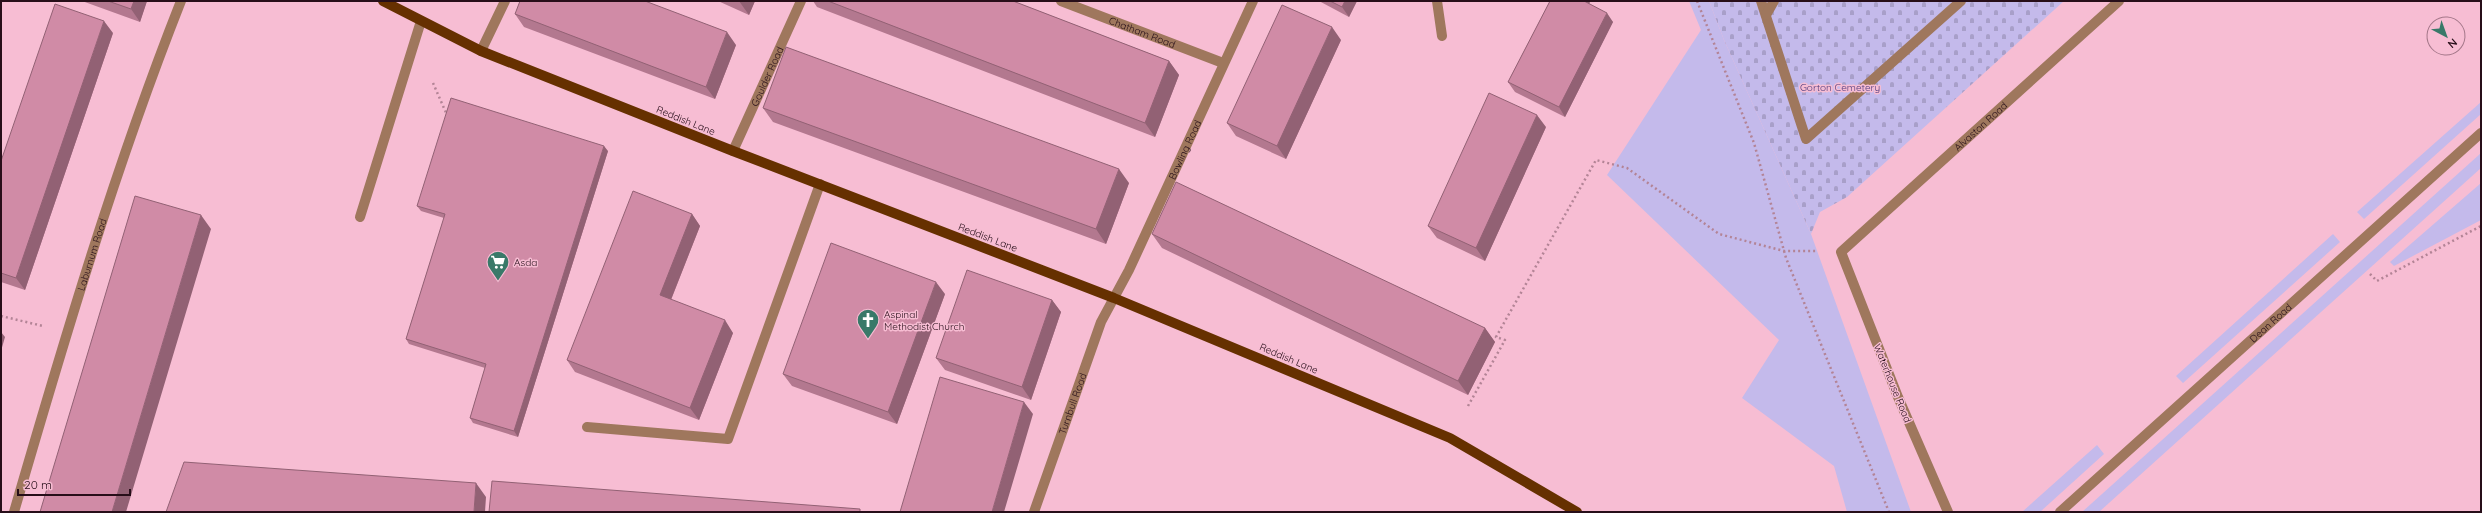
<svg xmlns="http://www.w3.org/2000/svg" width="2482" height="513" font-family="Quicksand,sans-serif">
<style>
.green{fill:#c4baeb}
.cemetery{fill:url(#cemetery-stones)}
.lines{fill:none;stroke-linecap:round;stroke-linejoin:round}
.path{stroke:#b38496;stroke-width:2.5;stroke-dasharray:2 3;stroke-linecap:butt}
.minor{stroke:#9f775d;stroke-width:10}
.major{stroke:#663000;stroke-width:10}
.wall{fill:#b3788f}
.shaded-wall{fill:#926174}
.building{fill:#d08ba6;stroke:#926174}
.labels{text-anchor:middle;stroke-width:3;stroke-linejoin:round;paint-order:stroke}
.street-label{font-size:10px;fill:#270e19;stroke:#f7bdd3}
.park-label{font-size:10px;fill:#4c397c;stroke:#f7bdd3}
.poi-label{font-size:10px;fill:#270e19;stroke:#f7bdd3;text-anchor:start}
</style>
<defs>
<pattern id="cemetery-stones" width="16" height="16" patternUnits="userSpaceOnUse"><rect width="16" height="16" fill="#c4baeb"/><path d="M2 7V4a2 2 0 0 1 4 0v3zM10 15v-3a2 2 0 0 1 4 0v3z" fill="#a89fc9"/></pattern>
</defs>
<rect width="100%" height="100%" fill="#f7bdd3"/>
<path class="green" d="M1689 1H1709L1724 40 1811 234 1911 512H1847L1834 466 1742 398 1779 340 1607 175 1701 30Z
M2481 102V114L2364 219 2357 212Z
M2481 153V168L2099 512H2082Z
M2481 183V220L2394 266 2390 262Z
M2333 234 2340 242 2183 383 2176 376Z
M2097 445 2104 454 2040 512H2022Z"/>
<path class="cemetery" d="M1709 1H2064L1847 197 1820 212 1811 234 1724 40Z"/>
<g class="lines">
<path class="path" d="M1697 1 1754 143 1786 258 1889 512
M433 83 447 115
M2370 274 2377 281 2481 226
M1 316 43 326
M1468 406 1505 340 1496 337 1596 160 1627 168 1719 234 1784 251H1817"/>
<g class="minor">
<path id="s1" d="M1061 1 1223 63"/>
<path d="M1437 1 1442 36"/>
<path d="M1761 1 1806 139 1961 1"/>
<path d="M1766 15 1774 1"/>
<path d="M481 51 505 1"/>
<path id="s2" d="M733 151 801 1"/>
<path d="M360 217 421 21"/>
<path d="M587 427 728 439 820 184"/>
<path id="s3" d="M14 512C64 340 115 168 181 1"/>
<path id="s4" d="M1034 512 1101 322 1129 270 1253 1"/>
<path id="s5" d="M1948 512 1898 397 1841 252 2119 1"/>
<path id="s6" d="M2060 512 2481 133"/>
</g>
<path class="major" d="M383 1 481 51 733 151 1114 298 1450 438 1577 512"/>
</g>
<path class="wall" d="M82 1H147L140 22Z
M718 1H755L749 15Z
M813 1H1013L1169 61 1179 75 1155 137 817 7Z
M1319 1H1357L1349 17Z
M1550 1H1590L1589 4 1613 22 1565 117 1515 92 1508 82Z
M515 14 736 45 715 99 524 27Z
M113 33 25 290 1 282V161Z
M1341 40 1286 159 1236 136 1227 123Z
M763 108 1129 183 1106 244 773 122Z
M1546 127 1485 261 1437 238 1428 226Z
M608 151 518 437 473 423 470 418 485 368 409 344 406 339 444 218 421 211 417 206Z
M692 214 700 226 671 300 733 333 699 420 575 372 567 360Z
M1152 234 1485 328 1495 342 1468 395 1162 248Z
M945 294 897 424 792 386 783 374Z
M1052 300 1061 312 1031 400 945 370 936 358Z"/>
<path class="shaded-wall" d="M134 1H147L140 22 131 9Z
M739 1H755L749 15Z
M1345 1H1357L1349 17 1342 7Z
M1582 1H1590L1588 9Z
M1607 13 1613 22 1565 117 1559 107Z
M104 21 113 33 25 290 16 278Z
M1332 27 1341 40 1286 159 1277 146Z
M727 32 736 45 715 99 706 87Z
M1169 61 1179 75 1155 137 1145 123Z
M1537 115 1546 127 1485 261 1476 248Z
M604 146 608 151 518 437 514 431Z
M1119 169 1129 183 1106 244 1096 229Z
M692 214 700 226 668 307 660 295Z
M201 215 211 229 126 512H112Z
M936 282 945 294 897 424 888 412Z
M1052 300 1061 312 1031 400 1022 387Z
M725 320 733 333 699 420 690 408Z
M1485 328 1495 342 1468 395 1458 381Z
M1 332 5 337 1 351Z
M1024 402 1033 414 1004 512H992Z
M476 483 486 497 485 512H474Z"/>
<path class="building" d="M108 1H134L131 9Z
M520 1H645L727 32 706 87 515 14Z
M828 1H1013L1169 61 1145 123Z
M1330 1H1345L1342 7Z
M1550 1H1584L1607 13 1559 107 1508 82Z
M55 4 104 21 16 278 1 273V161Z
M1282 5 1332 27 1277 146 1227 123Z
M786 47 1119 169 1096 229 763 108Z
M1489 93 1537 115 1476 248 1428 226Z
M451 98 604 146 514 431 470 418 486 364 406 339 445 214 417 206Z
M1176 182 1485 328 1458 381 1152 234Z
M633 191 692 214 660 295 725 320 690 408 567 360Z
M135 196 201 215 112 512H40Z
M831 243 936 282 888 412 783 374Z
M967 270 1052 300 1022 387 936 358Z
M940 377 1024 402 992 512H900Z
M184 462 476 483 474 512H166Z
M492 481 860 509V512H489Z"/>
<defs>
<g id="supermarket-pin" transform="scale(1.15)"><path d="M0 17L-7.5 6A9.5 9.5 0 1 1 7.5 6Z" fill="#397969" stroke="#f7bdd3"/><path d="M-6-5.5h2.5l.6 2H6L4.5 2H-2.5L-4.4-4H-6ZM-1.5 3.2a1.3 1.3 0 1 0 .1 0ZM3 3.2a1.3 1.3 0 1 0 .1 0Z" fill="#fff"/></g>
<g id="church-pin" transform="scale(1.15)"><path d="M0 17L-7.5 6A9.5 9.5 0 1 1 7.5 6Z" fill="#397969" stroke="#f7bdd3"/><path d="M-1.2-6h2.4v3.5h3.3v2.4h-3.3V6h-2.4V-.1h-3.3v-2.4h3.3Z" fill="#fff"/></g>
</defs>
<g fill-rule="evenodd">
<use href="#supermarket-pin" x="498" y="262"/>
<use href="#church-pin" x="868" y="320"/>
</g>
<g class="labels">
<g class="street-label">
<text dy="4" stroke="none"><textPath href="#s1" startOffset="87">Chatham Road</textPath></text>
<text dy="4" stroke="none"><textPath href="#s2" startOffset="82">Goulder Road</textPath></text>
<text transform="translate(686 120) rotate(22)" y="4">Reddish Lane</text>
<text dy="4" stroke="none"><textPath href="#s5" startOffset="469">Alvaston Road</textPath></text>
<text dy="4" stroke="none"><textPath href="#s4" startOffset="393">Bowling Road</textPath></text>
<text transform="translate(988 237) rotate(21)" y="4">Reddish Lane</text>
<text dy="4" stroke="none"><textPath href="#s3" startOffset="269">Laburnum Road</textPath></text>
<text dy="4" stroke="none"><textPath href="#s6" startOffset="283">Dean Road</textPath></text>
<text transform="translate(1289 358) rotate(23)" y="4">Reddish Lane</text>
<text transform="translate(1893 383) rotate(68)" y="4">Waterhouse Road</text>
<text dy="4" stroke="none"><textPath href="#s4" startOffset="115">Turnbull Road</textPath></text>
</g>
<g class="park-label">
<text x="1840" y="91">Gorton Cemetery</text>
</g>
<g class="poi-label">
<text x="514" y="266">Asda</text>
<text x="884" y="318">Aspinal<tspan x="884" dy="12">Methodist Church</tspan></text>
</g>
</g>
<rect width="2482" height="513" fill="none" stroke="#270e19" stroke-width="4"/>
<g transform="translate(2446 36) rotate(139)"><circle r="19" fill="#f7bdd3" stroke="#a47789"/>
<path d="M0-3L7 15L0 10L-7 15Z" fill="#397969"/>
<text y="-6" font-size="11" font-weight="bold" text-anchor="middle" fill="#270e19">N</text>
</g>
<path d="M18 489v6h112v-6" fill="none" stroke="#270e19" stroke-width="2"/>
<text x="24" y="489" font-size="12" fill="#270e19" stroke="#f7bdd3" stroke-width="3" paint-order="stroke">20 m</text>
</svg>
